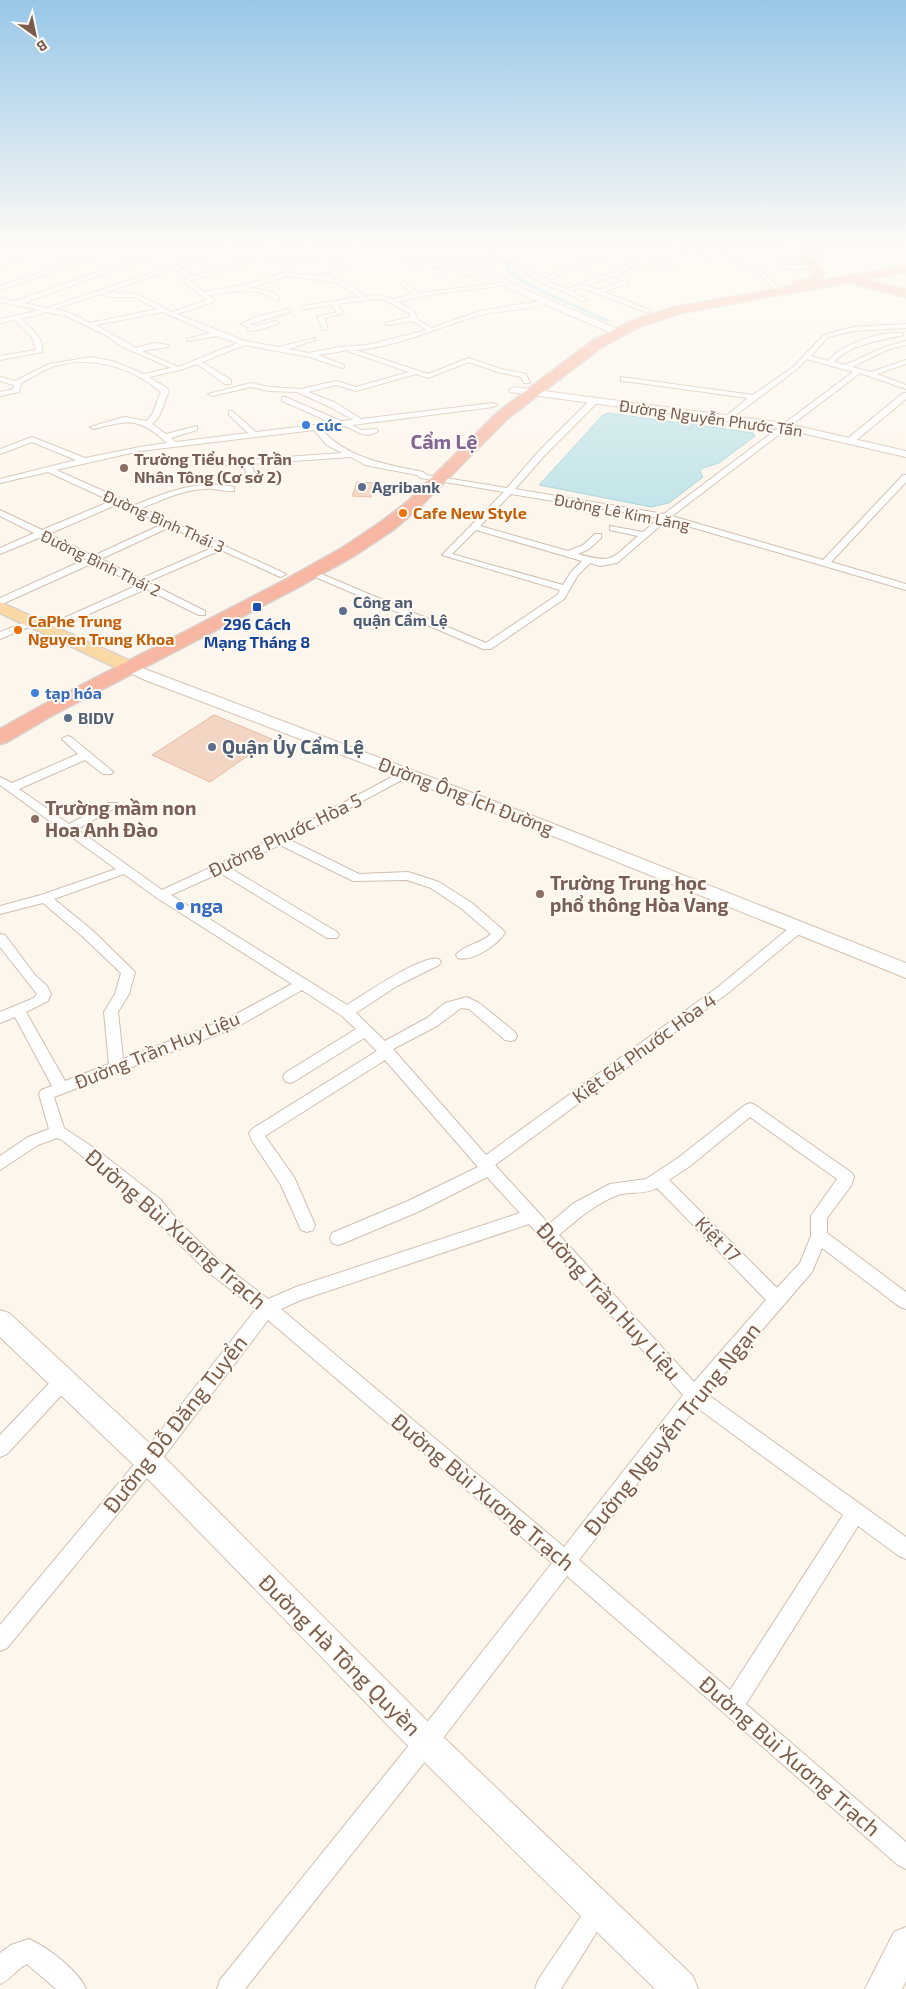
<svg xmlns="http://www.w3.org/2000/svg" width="906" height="1989" font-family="'Exo 2',sans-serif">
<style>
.water{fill:#bfe3e8;stroke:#a5d3da}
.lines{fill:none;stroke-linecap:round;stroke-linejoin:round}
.stream{stroke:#a5d3da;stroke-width:2}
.canal{fill:#bfe3e8;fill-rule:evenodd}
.building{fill:#f3d5c3;stroke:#e6bba3}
.street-casing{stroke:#d1beb0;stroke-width:2}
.secondary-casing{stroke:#d6c0b0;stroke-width:2}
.primary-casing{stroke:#dad1cd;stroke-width:3}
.highway-casing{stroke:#dad1cd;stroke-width:3}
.street{fill:#fff;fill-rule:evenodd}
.secondary{fill:#fff;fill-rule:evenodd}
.primary{fill:#fbd9a5;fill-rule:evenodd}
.highway{fill:#f7b7a3;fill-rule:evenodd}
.shop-dot{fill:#3f7fe0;stroke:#fffaf3;stroke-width:2}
.education-dot{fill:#8d6e63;stroke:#fffaf3;stroke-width:2}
.service-dot{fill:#5c6f8a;stroke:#fffaf3;stroke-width:2}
.food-dot{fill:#e8710a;stroke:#fffaf3;stroke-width:2}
.transit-dot{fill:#1a4fb4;stroke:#fffaf3;stroke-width:2}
.labels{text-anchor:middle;stroke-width:4;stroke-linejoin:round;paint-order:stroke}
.far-street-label{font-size:16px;fill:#7a5c4d;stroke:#fffaf3}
.far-shop-label{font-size:16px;font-weight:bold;fill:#366cbe;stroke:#fffaf3;text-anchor:start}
.far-education-label{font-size:16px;font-weight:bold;fill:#785e54;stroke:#fffaf3;text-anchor:start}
.far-service-label{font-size:16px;font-weight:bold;fill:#4e5e75;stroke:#fffaf3;text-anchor:start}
.far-food-label{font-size:16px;font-weight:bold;fill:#c56008;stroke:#fffaf3;text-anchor:start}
.far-transit-label{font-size:16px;font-weight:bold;fill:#164399;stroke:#fffaf3}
.service-label{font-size:19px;font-weight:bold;fill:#4e5e75;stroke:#fffaf3;text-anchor:start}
.street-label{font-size:19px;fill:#7a5c4d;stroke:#fffaf3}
.education-label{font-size:19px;font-weight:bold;fill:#785e54;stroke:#fffaf3;text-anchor:start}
.shop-label{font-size:19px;font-weight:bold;fill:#366cbe;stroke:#fffaf3;text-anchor:start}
.far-district-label{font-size:20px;font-weight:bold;fill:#846695;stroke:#fffaf3}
.near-street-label{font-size:22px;fill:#7a5c4d;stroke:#fffaf3}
</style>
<rect width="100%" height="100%" fill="#fdf6ec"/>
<path class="water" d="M608 413 680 423 683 420 694 421 697 425 753 433 755 436 719 463 703 468 700 471 703 477 669 503 651 507 539 485 602 416Z"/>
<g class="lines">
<path class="stream" d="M475 243 492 257"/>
<path class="canal" d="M492 255 512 262 511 270 535 286 612 321 606 322 531 288 506 272 507 264 490 258 489 257Z"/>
</g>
<path class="building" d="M357 482 377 483 371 497 352 496Z
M214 715 272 739 210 782 152 755Z"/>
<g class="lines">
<g class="street-casing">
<path id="street" d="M114 243H121L84 261 0 290V286L74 260 36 251V249L80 258Z
M163 243H169L147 258 24 303 47 308 242 243H250L179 268 194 276 264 256 269 257 190 281 204 292 240 286 284 273 279 264 280 259 305 249 255 245 252 243 311 247 319 243H326L307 253 339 255 368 243H375L359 251 382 252 384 255 353 253 341 258 345 270 330 278 347 283 366 297 376 295 393 299 414 294 401 285 403 282 420 293 508 282 506 285 434 294 398 302 414 311 418 320 432 328 480 311 546 300 549 302C535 310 499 310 481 315 439 326 400 347 355 350L428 374 469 358 501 369 526 374 530 383H524L521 377 498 372 469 362 428 378 416 374 356 391 336 385 308 392 336 403 361 419 493 403 497 405 493 407 352 425 361 430 377 429 378 431C363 441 355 428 343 426 336 425 328 428 321 429 348 459 385 464 423 472L427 475 507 488 539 451 591 399H597V403L545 455 515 489 664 514 853 372 807 359 797 369 728 421H725V417L748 398 624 381H621V377L753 395 793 367 824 335 853 327 906 324V328L853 331 828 337 811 356 828 361C841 344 882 331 903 333V335C882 340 849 344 834 362L845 365 885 347 906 341V345L889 349 852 367 871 372 906 360V364L877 374 906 385V389L860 373 672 516 823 560 903 475H906V482L831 562 906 584V590L667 520 617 563 600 566 590 563 578 575 564 599 491 649H483L306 573 308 571H314L486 643 557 595 560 590 442 555 504 492 421 478 417 475 365 465 351 457 251 464 254 472 262 476 258 478 247 475 243 464 213 466 209 464 213 462 342 453 327 445 314 430 140 451 56 470 135 505C168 492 198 479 234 487V491C225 492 216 488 206 489 184 489 162 500 142 508L286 574 281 577 278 576 221 550 147 582 205 611V615H199L146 589 50 631H44V627L138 585 93 563 0 605V598L86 559 41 537 0 554V548L34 533 0 516V510L42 530 111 501 48 472 0 483V479L76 460 32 442 0 454V449L32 437 85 458 140 447 167 443C139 417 129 420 94 429L90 427 124 417 146 421C156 413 155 403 161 392 132 367 90 354 52 367 42 371 31 378 21 383L19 392 0 396V392L13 389 14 385 0 381V377L15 381 49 364 92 357 112 361 144 374 171 368 121 346 104 334 66 316 47 312 21 319C30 328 45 338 42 352L0 360V356L36 350 32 337 15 320 0 323V319L40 310 0 302V298L16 301 143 256ZM301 256 336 258 340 268 323 276 289 273 285 261ZM174 269 188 278 184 280V282L207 300 172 312 137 294 106 292ZM287 276 334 282 359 297 302 306V308L304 309 331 305 337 312 317 317 323 330 328 329 324 318 344 313 337 304 376 299 385 300 409 313 410 317 386 323V325L412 321 427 330 368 345 339 347 309 353 288 349 315 340V338L279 347 245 341 177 314 214 302V300L208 295C229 292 257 285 275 300H279V298L272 292 249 288ZM100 294 108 297H134L158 309 90 323 70 313 54 309ZM163 312 210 333 187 339V341L217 336 238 343 178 367 142 351C152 348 160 349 169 347V345L154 343 136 348 96 325ZM245 345 310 357 342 368 344 367V365L318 355 349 350 350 352 409 372 356 387 336 381 301 389 269 387 251 383 208 394 212 396 251 387 269 391 297 392 330 407 353 420 341 421 285 397H282V401L332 423 256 432 232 411H229V415L248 433 176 442 171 438 197 430V426L166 434 152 424C164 414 162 404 169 392L167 388 149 377 180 370 197 364 225 384H231V380L202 362ZM511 494 659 518 643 532 610 526V530L638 536C611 559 614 564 578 554L589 549 601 538V534H595L583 545 568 551 480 526ZM118 504 163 524 93 556 49 534ZM170 527 214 547 140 579 101 559ZM476 530 582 561 571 572 563 585 452 554Z
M457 243C463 243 490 258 496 262 487 266 464 250 457 243Z
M486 243H492L542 279 616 248 595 243 624 247 647 257V259L644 261 675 265 672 267 638 264 619 273 625 276 628 283 604 292 650 310V312L648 313 582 288 572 291 588 301 583 302 565 292 539 282ZM622 250 640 258 612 272 567 289 546 281ZM614 275 623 281 598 290 587 285Z
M668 243H674L671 246 674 247 727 256 724 258 672 251 664 246Z
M721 243 811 248 813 251H797L783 264 818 267 795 270 778 266 779 260 790 251 719 246Z
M734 258H738L749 267 763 272 778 287V289H774L759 274 745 269 734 260Z
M401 259 420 265 457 259 488 269 459 278 457 275 476 268 457 263 431 267 446 273 444 276C429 271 415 268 401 261Z
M288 309 291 311 290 312 250 324 256 326 276 321 279 323 259 330 248 331 249 328 241 324 256 317Z
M903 393H906V399L853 443H847V439Z
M33 619 38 622 36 624 0 639V632Z
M67 736 71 737 111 770 113 772 111 774H103L85 760 19 789 69 824 109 803H117L119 805 117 807 77 829 162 890 302 825 403 771H411L413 773 411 775 290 840 359 874 408 872 439 882 472 903 503 930 505 933C497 945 473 962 458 958L456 955C462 946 482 943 491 934L462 909 431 888 407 880 353 881 280 845 230 868 337 932 339 935 337 938H327L220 873 171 895 347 1005C363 995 423 954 439 959L441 962 439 965 397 986 356 1013 385 1041 427 1018 445 1003 467 997 479 1003 515 1032 517 1036 515 1040 510 1041 505 1040 469 1009 461 1008 437 1026 393 1049 486 1155 718 987 794 924H804L806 927 804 930 728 993 495 1165 549 1224 574 1203 610 1184 646 1179 678 1158 745 1105 750 1103 755 1105 852 1173 854 1177 851 1186 827 1218V1233L906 1292V1309L900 1307 822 1248 812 1272 707 1394 906 1537V1559L899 1556 858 1526 746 1704 906 1842V1869L898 1865 567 1576 434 1750 245 1989H217L220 1980 418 1734 552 1563 268 1320 156 1467 7 1648 0 1651V1625L142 1455 256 1309 209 1273 166 1231 149 1210 62 1140 57 1138 38 1145 0 1170V1156L28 1137 49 1129 39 1094 41 1090 52 1086 15 1017 0 1023V1012L34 998 37 994 0 947V934L5 935 35 975 47 986 51 994 48 1001 26 1012 65 1081 109 1064 104 1012 115 994 121 973 82 936 43 903 0 914V906L41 895 116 869 0 785V777L12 783 78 754 62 739ZM124 874 157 898 292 984 227 1019 123 1059 118 1012 129 994 135 972 92 930 54 899ZM302 990 342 1016 356 1029 285 1073 283 1077 285 1081 290 1083 295 1081 364 1038 377 1051 252 1129 249 1133 252 1141 281 1185 301 1230 307 1232 313 1230 315 1225 294 1177 265 1136 385 1060 478 1167 408 1201 332 1233 330 1238 332 1243 338 1245 344 1243 420 1211 487 1177 520 1213 296 1287 268 1299 221 1263 178 1221 161 1200 97 1150 64 1128 54 1097 237 1027ZM750 1117 837 1179 811 1216V1236L800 1263 777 1288 669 1180 690 1166ZM657 1188 766 1300 694 1382 559 1235C577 1220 596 1203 618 1195 631 1191 645 1195 657 1188ZM529 1224 683 1395 564 1547 281 1309 301 1300ZM696 1407 843 1515 730 1690 579 1560Z
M63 1373 69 1375 72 1381 69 1387 7 1454 0 1457V1435L57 1375Z
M598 1899 606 1903 610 1911 561 1989H535L538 1980 590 1903Z
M29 1939C47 1947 79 1971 86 1989H56L27 1964C16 1969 11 1980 0 1984V1953L11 1945Z"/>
</g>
<g class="secondary-casing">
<path id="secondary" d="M53 243H64L0 266V260Z
M535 243H545L496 264 490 269 515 285 620 330V334H614L509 289 481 270 484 263Z
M514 387 784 423 906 451V457L784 429 510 392 509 390Z
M129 663 536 817 906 963V978L523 824 145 680 124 670 122 667 124 664Z
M0 1310 9 1313 159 1452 437 1731 693 1976 698 1989H655L415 1753 139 1470 0 1337Z
M906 1927V1981L902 1989H865L894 1932Z"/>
</g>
<g class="primary-casing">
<path id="primary" d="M0 602 135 663 137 667 135 671H123L0 613Z"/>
</g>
<g class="highway-casing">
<path id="highway" d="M828 243H844L843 245 812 254 811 256 825 274 819 281 906 266V272L864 280 906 289V297L857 285 856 281 681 313 639 327 602 347 508 418 419 508 393 530 354 556 295 589 53 715 7 742 0 744V729L39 707 283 581 342 548 381 522 407 502 498 412 592 341 631 321 675 307 793 286 794 282 811 277 813 274 799 257 803 250Z"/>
</g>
<use href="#street" class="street"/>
<use href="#secondary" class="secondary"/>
<use href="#primary" class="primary"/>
<use href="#highway" class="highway"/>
</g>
<linearGradient id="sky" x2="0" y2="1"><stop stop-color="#97c7e8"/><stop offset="0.47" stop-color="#fefbf6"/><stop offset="1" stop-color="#fefbf6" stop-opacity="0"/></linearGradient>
<rect width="906" height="521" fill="url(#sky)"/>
<g class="shop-dot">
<circle cx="306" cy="425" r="5"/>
<circle cx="35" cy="693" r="5"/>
<circle cx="180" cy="906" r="5"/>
</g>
<g class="education-dot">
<circle cx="124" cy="468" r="5"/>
<circle cx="35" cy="819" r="5"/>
<circle cx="540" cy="894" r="5"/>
</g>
<g class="service-dot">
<circle cx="362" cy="487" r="5"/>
<circle cx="343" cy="611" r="5"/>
<circle cx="68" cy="718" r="5"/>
<circle cx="212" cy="747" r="5"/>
</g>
<g class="food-dot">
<circle cx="403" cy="513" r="5"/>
<circle cx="18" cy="630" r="5"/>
</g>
<rect class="transit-dot" x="252" y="602" width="10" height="10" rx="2.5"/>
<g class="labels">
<g class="far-street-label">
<text transform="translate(711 418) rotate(8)" y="6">Đường Nguyễn Phước Tấn</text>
<text transform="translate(622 512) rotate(11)" y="6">Đường Lê Kim Lăng</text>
<text transform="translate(164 521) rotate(24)" y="6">Đường Bình Thái 3</text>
<text transform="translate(101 563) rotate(26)" y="6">Đường Bình Thái 2</text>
</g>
<g class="far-shop-label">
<text x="316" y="431">cúc</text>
<text x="45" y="699">tạp hóa</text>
</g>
<g class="far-education-label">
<text x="134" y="465">Trường Tiểu học Trần<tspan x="134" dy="18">Nhân Tông (Cơ sở 2)</tspan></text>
</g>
<g class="far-service-label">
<text x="372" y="493">Agribank</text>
<text x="353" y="608">Công an<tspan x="353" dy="18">quận Cẩm Lệ</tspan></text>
<text x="78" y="724">BIDV</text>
</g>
<g class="far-food-label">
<text x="413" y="519">Cafe New Style</text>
<text x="28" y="627">CaPhe Trung<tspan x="28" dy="18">Nguyen Trung Khoa</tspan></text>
</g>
<g class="far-transit-label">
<text x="257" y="630">296 Cách<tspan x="257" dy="18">Mạng Tháng 8</tspan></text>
</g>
<g class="service-label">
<text x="222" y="754">Quận Ủy Cẩm Lệ</text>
</g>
<g class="street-label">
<text transform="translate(466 796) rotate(21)" y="7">Đường Ông Ích Đường</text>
<text transform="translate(285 835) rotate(-26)" y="7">Đường Phước Hòa 5</text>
<text transform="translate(644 1048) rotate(-36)" y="7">Kiệt 64 Phước Hòa 4</text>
<text transform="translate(157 1050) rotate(-22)" y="7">Đường Trần Huy Liệu</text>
<text transform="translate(718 1239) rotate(45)" y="7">Kiệt 17</text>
</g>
<g class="education-label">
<text x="45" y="815">Trường mầm non<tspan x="45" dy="22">Hoa Anh Đào</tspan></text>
<text x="550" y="890">Trường Trung học<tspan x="550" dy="22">phổ thông Hòa Vang</tspan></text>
</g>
<g class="shop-label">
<text x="190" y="913">nga</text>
</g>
<g class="far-district-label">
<text x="444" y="449">Cẩm Lệ</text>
</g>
<g class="near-street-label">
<text transform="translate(176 1229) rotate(41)" y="8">Đường Bùi Xương Trạch</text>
<text transform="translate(609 1301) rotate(48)" y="8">Đường Trần Huy Liệu</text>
<text transform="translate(175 1424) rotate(-52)" y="8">Đường Đỗ Đăng Tuyển</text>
<text transform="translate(672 1429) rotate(-51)" y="8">Đường Nguyễn Trung Ngạn</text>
<text transform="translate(483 1492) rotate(40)" y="8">Đường Bùi Xương Trạch</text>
<text transform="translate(340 1655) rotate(45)" y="8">Đường Hà Tông Quyền</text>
<text transform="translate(790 1756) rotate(41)" y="8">Đường Bùi Xương Trạch</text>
</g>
</g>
<g transform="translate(35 35) rotate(147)" stroke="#fffaf3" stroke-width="4" paint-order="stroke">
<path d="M0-4L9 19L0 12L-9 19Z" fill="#7a5c4d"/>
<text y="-8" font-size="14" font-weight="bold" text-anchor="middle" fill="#7a5c4d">B</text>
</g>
</svg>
